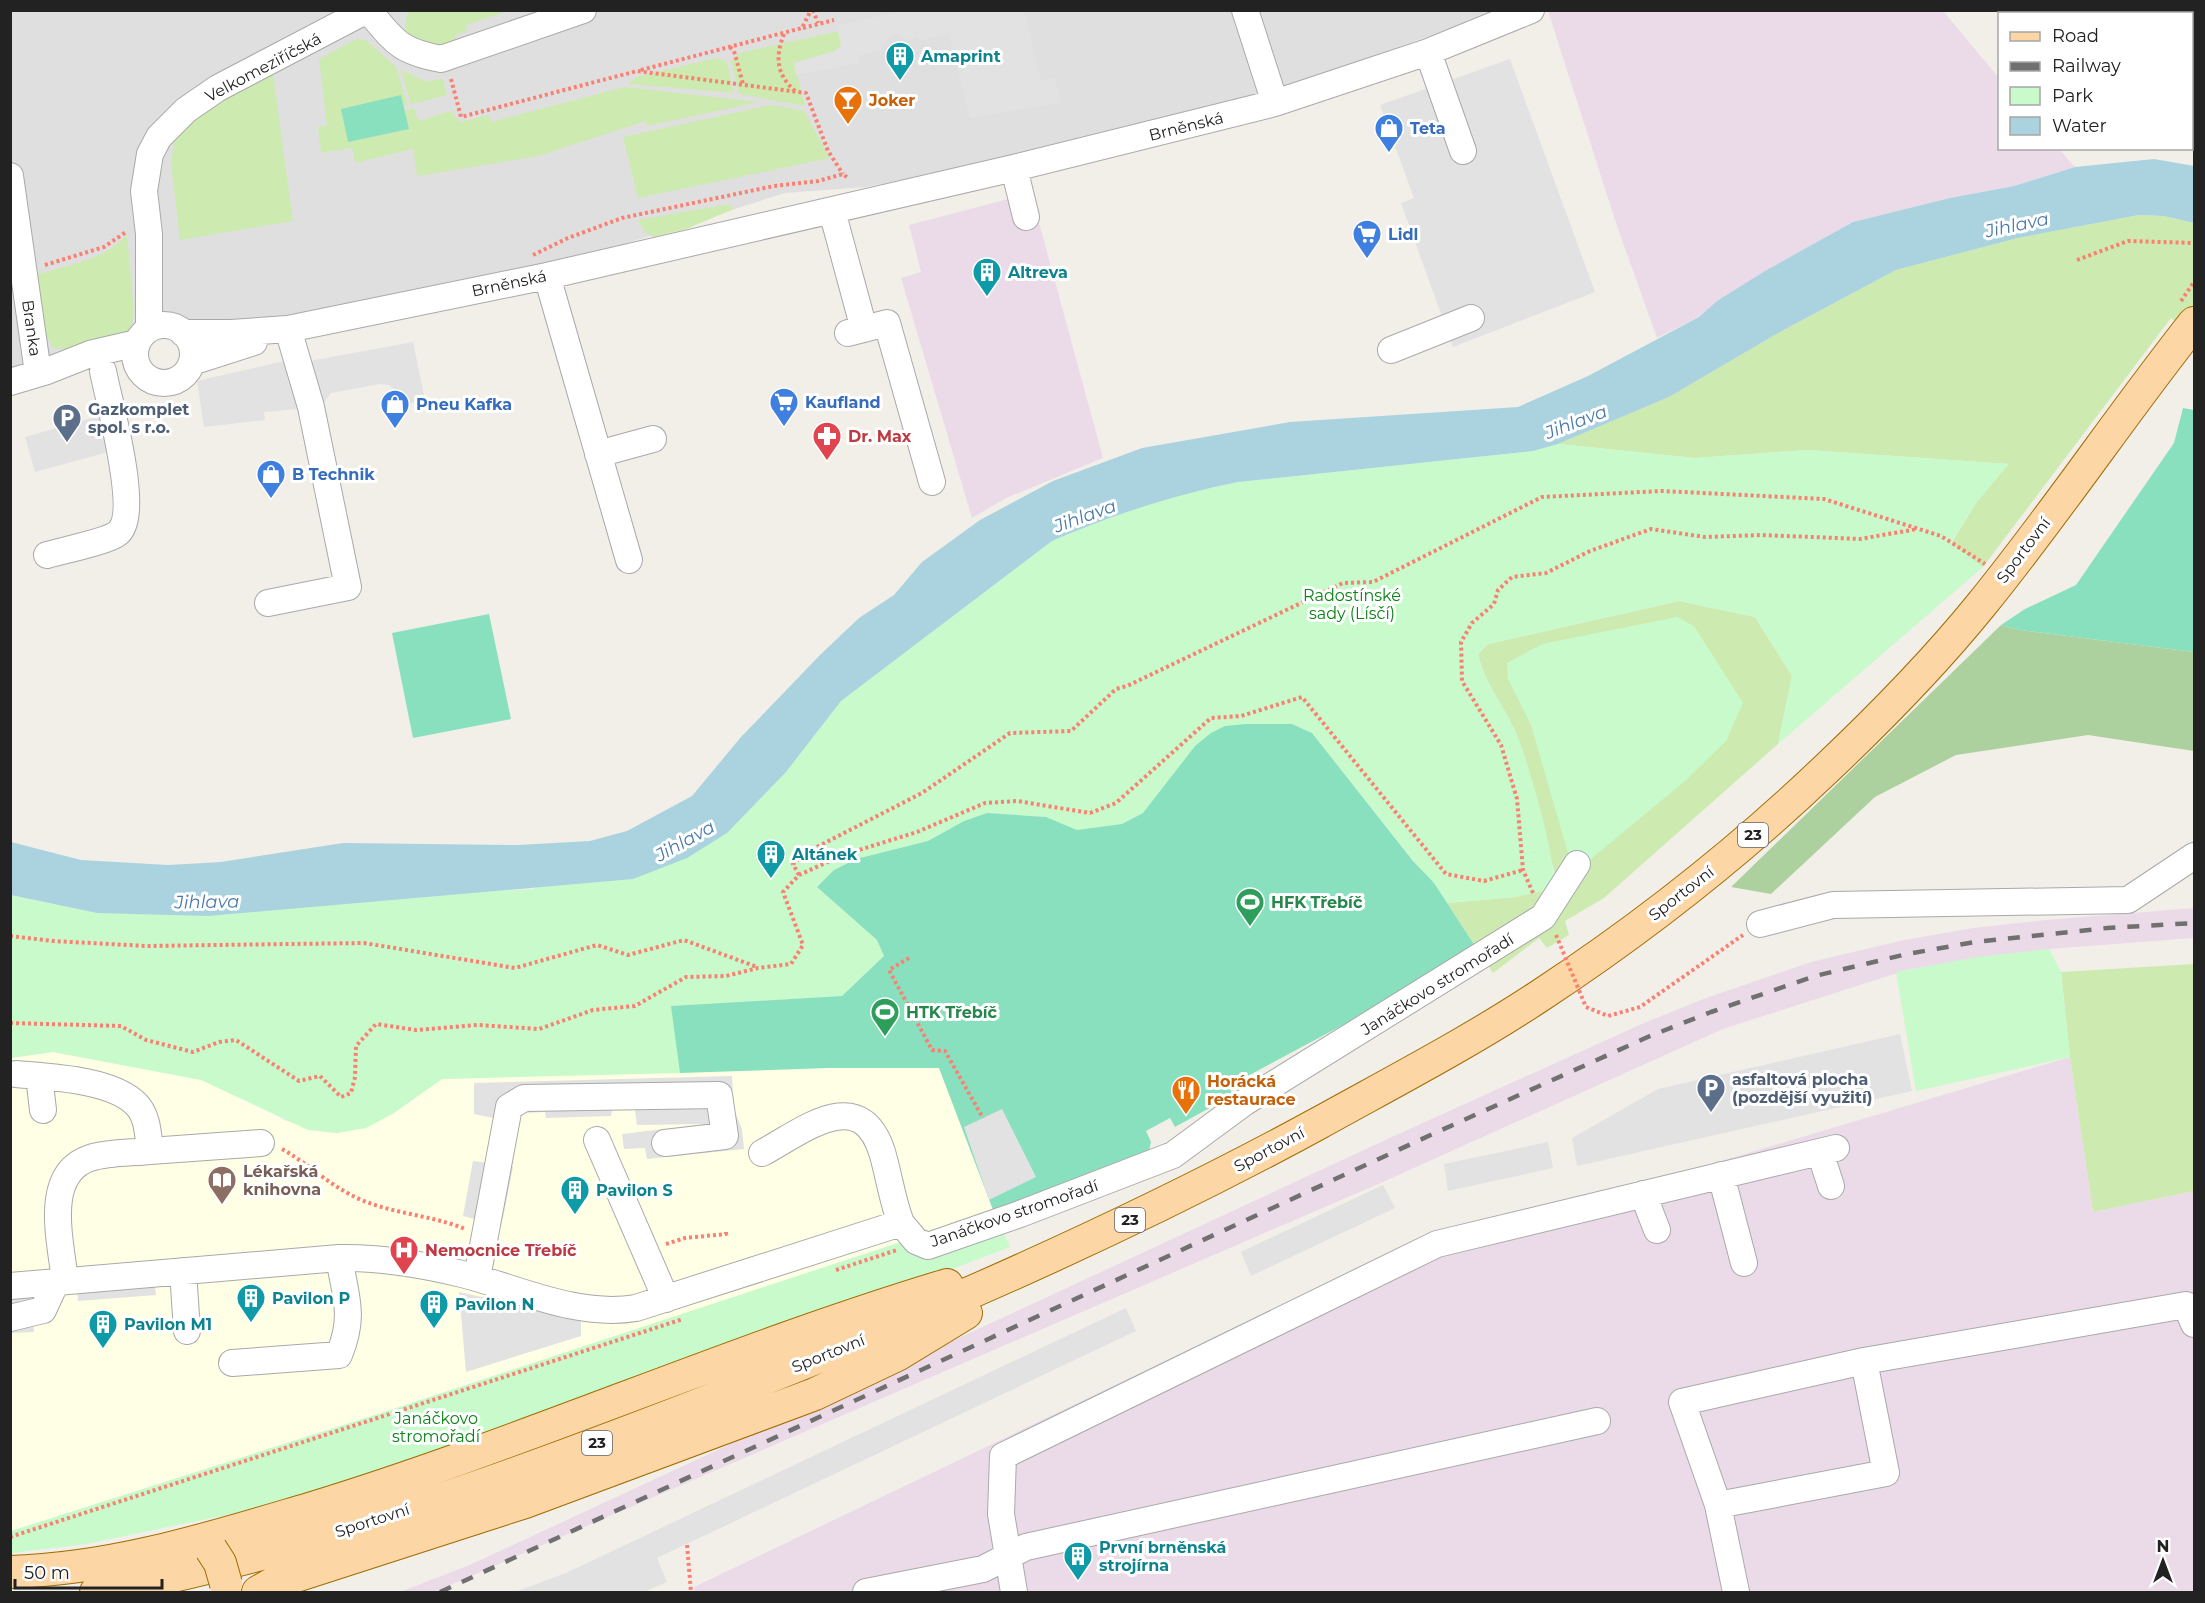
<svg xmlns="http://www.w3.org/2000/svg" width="2205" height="1603" font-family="Montserrat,sans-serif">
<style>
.residential{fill:#e0dfdf}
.industrial{fill:#ebdbe8}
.education{fill:#ffffe5}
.grass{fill:#cdebb0}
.forest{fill:#add19e}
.park{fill:#c8facc}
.pitch{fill:#88e0be}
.parking{fill:#e2e2e2}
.water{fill:#aad3df}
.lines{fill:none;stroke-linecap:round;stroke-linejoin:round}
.minor-casing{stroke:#a9a9a9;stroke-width:28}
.major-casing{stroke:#a06b00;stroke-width:34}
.path{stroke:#fa8072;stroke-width:4;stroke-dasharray:3 3;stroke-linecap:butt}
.minor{stroke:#fff;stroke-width:26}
.major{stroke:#fcd6a4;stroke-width:32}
.rail{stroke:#707070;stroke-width:4.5;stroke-dasharray:12 12;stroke-linecap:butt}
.major-bridge-casing{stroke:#a06b00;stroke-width:34;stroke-linecap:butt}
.path-bridge{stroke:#fa8072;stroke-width:4;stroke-dasharray:3 3;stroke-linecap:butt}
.major-bridge{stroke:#fcd6a4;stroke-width:32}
.labels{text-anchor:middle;stroke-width:6;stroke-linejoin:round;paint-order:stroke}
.shield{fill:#fff;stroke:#646464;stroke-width:1.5}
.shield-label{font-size:15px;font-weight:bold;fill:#222}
.culture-label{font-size:16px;font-weight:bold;fill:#0d838f;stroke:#fff;text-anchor:start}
.street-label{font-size:16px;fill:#222;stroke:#fff}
.food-label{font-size:16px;font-weight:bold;fill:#c56008;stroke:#fff;text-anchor:start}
.shop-label{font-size:16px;font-weight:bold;fill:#366cbe;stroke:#fff;text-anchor:start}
.service-label{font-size:16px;font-weight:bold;fill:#4e5e75;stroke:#fff;text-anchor:start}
.health-label{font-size:16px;font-weight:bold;fill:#be3a42;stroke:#fff;text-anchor:start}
.park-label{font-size:16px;fill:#0c8416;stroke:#fff}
.leisure-label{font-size:16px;font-weight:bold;fill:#27864d;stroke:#fff;text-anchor:start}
.education-label{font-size:16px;font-weight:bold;fill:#785e54;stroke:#fff;text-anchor:start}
.water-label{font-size:18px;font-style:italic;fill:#4a7aab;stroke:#fff}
</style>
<rect width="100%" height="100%" fill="#f2efe9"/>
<path class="residential" d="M11 11H1499L1249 100 1079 143 866 187 785 193 612 248 432 290 250 323 191 330 175 312 136 323 125 339 11 370Z"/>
<path class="industrial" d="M1548 11H1943L1999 78 2000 148 2059 149 2075 167 2014 186 1950 198 1853 222 1717 301 1699 317 1657 338 1617 226Z
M1031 193 1103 458 1006 498 972 518 901 278 921 272 909 225Z
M2194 908V938L2049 949 1910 969 1723 1029 1385 1181 434 1592H400L472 1564 1394 1136 1644 1023 1706 998 1811 962 1904 940 1973 928 2046 920Z
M2070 1057 2093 1212 2194 1191V1592H695L694 1587 1353 1271Z"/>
<path class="education" d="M53 1052 202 1080 259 1105 283 1120 326 1132 337 1133 366 1127 393 1114 442 1079 828 1068H939L995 1215 901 1242 375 1415 11 1531 10 1058Z"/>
<path class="grass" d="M409 11H508L466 25 467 32 455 35 458 45C433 47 393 50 409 11Z
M839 31 841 46 835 51 794 63 805 106 739 94 731 61 739 53Z
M356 39 366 40 396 67 408 105 404 106 401 96 341 109 348 142 409 129 405 111 414 108 419 121 450 111 461 122 489 115 491 122 625 87 759 102 647 126 646 121 538 156 417 176 413 149 355 163 352 148 321 153 318 127 327 125 319 59Z
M717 58 727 62 734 93 628 84 636 77Z
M272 66 293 221 180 240 171 164 174 141 186 118Z
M401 70 425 81 443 79 447 95 411 104Z
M771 105 804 111 830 158 638 198 623 137Z
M730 204 734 209 686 229 653 237 645 232 638 220Z
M2139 215 2164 216 2194 223V335L2171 318 1983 567 1951 544 1976 503 2008 464 1808 450 1695 458 1558 444 1669 397 1780 332 1896 270 2018 238Z
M127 234 134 311 130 333 102 347 54 349 45 334 36 275C67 265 106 260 127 234Z
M1679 601 1755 617 1792 676 1778 744 1604 898 1565 921 1569 935 1547 948 1539 938 1493 973 1447 903 1516 897 1555 875C1543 828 1534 778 1516 733 1504 706 1484 683 1478 654L1488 644Z
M2194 964V1191L2093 1212 2070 1057 2061 972Z"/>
<path class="forest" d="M2001 625 2020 630 2194 652V751L2088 735 1956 755 1875 797 1771 894 1731 887Z"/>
<path class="park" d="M1558 444 1695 458 1808 450 2009 464 1976 503 1951 543 1983 567 1778 744 1792 676 1755 617 1679 601 1488 644 1478 654C1484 683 1505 706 1516 733 1529 766 1556 856 1554 889L1516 897 1447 903 1312 733 1292 724 1225 726 1195 746 1143 813 1122 824 1077 830 1046 817 987 813 964 821 928 841 856 859 834 870 817 887 877 940 884 956 842 996 672 1006 680 1073 442 1079 392 1114 366 1128 337 1133 308 1130 201 1080 53 1052 11 1058 10 895 97 913 533 889 786 772 841 701 1052 541C1109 516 1177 494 1238 482L1533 451Z
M1677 617 1694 626 1743 703 1726 741 1685 781 1586 863 1568 853 1531 725 1508 679 1507 663 1542 644Z
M2049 949 2061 972 2070 1057 1916 1091 1896 972 1977 957Z
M995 1215 1010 1247 784 1333 234 1520 231 1514 86 1544 11 1553V1531L375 1415 901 1242Z"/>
<path class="pitch" d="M401 95 409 129 348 142 341 109Z
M2183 408 2194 410V652L2020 630 2001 625 2025 609 2076 585 2174 443Z
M489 614 511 719 413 738 392 633Z
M1246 724H1292L1312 733 1413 861 1434 883 1479 952 1229 1086 1233 1095 1175 1127 1170 1118 1146 1131 1151 1142 1149 1151 995 1215 939 1068H828L680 1073 671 1006 842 996 884 956 877 940 817 887 834 870 856 859 928 841 964 821 987 813 1046 817 1077 830 1122 824 1143 813 1195 746 1211 733 1225 726Z"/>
<path class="parking" d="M900 11H1024L1041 81 1055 78 1061 103 970 118 949 34 919 41 918 37 906 40 894 33 881 46 882 49 858 56 859 63 796 75 794 63 835 51 841 46 837 26Z
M1510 59 1595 292 1453 347 1401 203 1414 198 1380 105Z
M413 342 425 400 402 405 397 392 389 385 380 384 331 393 321 407 264 412 265 420 204 427 197 381 280 362 299 363Z
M99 416 108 452 35 472 25 437Z
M1900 1034 1912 1091 1577 1166 1572 1138 1658 1089Z
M732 1076 734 1110 742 1129 744 1149 647 1159 645 1148 624 1149 622 1134 705 1124 637 1125 635 1110H612L611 1116 546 1118 545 1112 524 1113 518 1116 506 1160 513 1167 503 1218 494 1224 463 1216 473 1161 489 1163 496 1126 493 1118 474 1114V1083Z
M1002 1109 1036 1177 989 1200 964 1127Z
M1548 1142 1553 1168 1448 1191 1444 1164Z
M1383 1185 1395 1208 1251 1276 1241 1252Z
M154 1273 156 1295 78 1301 76 1280Z
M31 1292 34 1332 11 1333V1294Z
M459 1292 581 1319V1336L466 1372Z
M1126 1308 1136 1331 657 1558 667 1582 644 1592H515L566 1573Z"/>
<path class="water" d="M2154 159 2194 166V223L2164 216 2139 215 2018 238 1896 270 1780 332 1669 397 1558 444 1533 451 1238 482C1177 494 1109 516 1052 541L841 701 786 772 727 833 687 858 633 879 208 916 97 913 11 895V842L81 860 168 865 221 862 343 843 518 845 590 841 627 831 692 796 741 737 820 655 859 618 894 595 922 562 980 520 1053 481 1142 448 1290 422 1518 407 1588 376 1699 317 1717 301 1765 271 1853 222 1950 198 2014 186 2075 167Z"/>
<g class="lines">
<g class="minor-casing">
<path id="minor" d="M368 10C395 42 399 51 441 59L583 10
M1245 10 1275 103
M1428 52 1463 151
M1014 168 1026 217
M10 176 38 373
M832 211 864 329
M547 276 629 560
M135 354a29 29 0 1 1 58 0a29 29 0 1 1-58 0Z
M149 329V234L144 191 150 154 159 137 186 110 218 88 367 10
M183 333H231L288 329 547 276 1014 168 1275 103 1428 52 1531 10
M848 333 887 323 932 482
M1391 350 1471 318
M192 362 254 342
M10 382 47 371 90 354 137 343
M598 454 653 439
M47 555C61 551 109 541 118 533 141 513 109 403 103 371
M268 603 348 587 311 407 288 329
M1760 924 1833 905 2128 900 2194 856
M16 1074C49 1077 111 1079 136 1104 148 1116 148 1135 150 1151 131 1153 108 1152 90 1158 42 1174 61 1242 65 1281
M39 1076 43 1110
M597 1140 666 1299
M150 1151 261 1143
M1820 1152 1831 1186
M762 1153C803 1131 860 1083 882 1152 889 1175 892 1200 901 1223
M1721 1175 1744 1263
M1643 1194 1657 1230
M339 1258C381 1257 421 1264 462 1274 517 1288 578 1318 636 1308L901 1223 916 1241 928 1246 1020 1214 1173 1155 1245 1102 1543 917 1577 864
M183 1271 187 1331
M477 1278 509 1107 524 1098 719 1095 725 1136 665 1143
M10 1286 339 1258C346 1298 355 1316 339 1355L232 1363
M10 1318 43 1310 56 1282
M1864 1361 2186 1305 2194 1324
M1718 1505 1886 1473 1864 1361 1682 1402 1718 1505 1736 1592
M866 1592 983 1569 1026 1547 1597 1421
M1014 1592 1001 1514 1003 1456 1437 1244 1836 1148"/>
</g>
<g class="major-casing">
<path id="major" d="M10 1572C114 1569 211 1538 309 1509 525 1443 731 1350 947 1285
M96 1592C315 1551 527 1472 734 1391 934 1312 1130 1226 1319 1123 1393 1082 1468 1043 1538 997 1640 930 1737 854 1825 770 1880 718 1934 663 1981 605 2056 513 2121 415 2194 323
M258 1592 274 1583 525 1502 815 1394 897 1355 966 1313"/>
</g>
<path class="path" d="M813 10 818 23
M803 28 834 20
M784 34C775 57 776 74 795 91
M730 47 734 51 743 84
M641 70 802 28 811 10
M451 79 461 117 637 71 806 93 828 151 843 174
M533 255 568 238 622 218 774 186 818 181 843 174 849 179
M2077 260 2128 241 2194 243
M45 265 104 247 126 232
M2181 301 2194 282
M799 875 793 864 809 851 922 793 1010 733 1071 731 1116 689 1127 686 1343 583 1373 582 1542 497 1662 491 1824 499 1941 536 1985 564
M1533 893 1523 870 1517 799 1501 745 1462 681 1461 642 1472 623 1494 604 1498 590 1512 577 1546 573 1590 551 1651 529 1705 537 1762 535 1860 539 1917 529
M10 936 53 941 146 946 364 943 515 968 597 945 628 955 684 940 757 967
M909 958 889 970 932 1050 945 1051 983 1118
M1586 1007 1608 1016 1640 1007 1743 935
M10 1023 121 1026 146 1040 193 1052 219 1042 236 1040 299 1081 320 1076 341 1097 351 1093 355 1077 356 1046 376 1024 416 1030 478 1025 539 1029 593 1010 635 1006 686 977 726 976 758 968 791 964 803 945 783 892 799 875 843 855 917 832 985 803 1017 801 1090 813 1116 803 1211 718 1241 716 1302 697 1446 874 1484 881 1523 870
M282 1149C307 1163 327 1183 353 1196 388 1214 429 1214 465 1229
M666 1244 685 1238 726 1234V1231
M836 1270 897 1250
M10 1537 683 1319
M687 1545 691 1592"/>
<use href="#minor" class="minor"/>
<use href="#major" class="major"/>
<path class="rail" d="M440 1592 1435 1133 1650 1036 1711 1012 1815 976 1907 954 1975 942 2107 928 2194 923"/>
<g class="major-bridge-casing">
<path id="major-bridge" d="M211 1549 220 1563 226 1584"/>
</g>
<path class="path-bridge" d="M1556 935 1586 1007"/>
<use href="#major-bridge" class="major-bridge"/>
</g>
<defs>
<g id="building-pin" transform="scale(1.5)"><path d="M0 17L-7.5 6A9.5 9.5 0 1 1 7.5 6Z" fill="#0f9aa8" stroke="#fff"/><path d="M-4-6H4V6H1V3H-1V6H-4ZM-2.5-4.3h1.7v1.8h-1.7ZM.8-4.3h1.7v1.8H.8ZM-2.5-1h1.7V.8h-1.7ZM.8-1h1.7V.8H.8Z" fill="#fff"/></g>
<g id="bar-pin" transform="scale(1.5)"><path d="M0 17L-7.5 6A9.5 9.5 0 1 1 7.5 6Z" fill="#e8710a" stroke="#fff"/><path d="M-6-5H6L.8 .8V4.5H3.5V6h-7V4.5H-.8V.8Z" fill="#fff"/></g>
<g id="shop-pin" transform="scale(1.5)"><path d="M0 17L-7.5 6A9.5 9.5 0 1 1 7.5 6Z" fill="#3f7fe0" stroke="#fff"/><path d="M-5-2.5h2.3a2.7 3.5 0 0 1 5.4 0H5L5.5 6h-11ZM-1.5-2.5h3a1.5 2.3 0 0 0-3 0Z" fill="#fff"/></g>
<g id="supermarket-pin" transform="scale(1.5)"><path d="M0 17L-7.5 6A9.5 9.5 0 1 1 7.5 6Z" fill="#3f7fe0" stroke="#fff"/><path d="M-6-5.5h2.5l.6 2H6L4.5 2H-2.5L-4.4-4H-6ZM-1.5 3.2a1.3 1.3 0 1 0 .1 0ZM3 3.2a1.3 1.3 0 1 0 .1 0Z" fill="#fff"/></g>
<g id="parking-pin" transform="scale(1.5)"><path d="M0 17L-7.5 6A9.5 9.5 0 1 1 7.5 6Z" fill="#5c6f8a" stroke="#fff"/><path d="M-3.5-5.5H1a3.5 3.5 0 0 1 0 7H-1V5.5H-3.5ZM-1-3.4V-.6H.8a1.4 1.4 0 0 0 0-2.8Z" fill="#fff"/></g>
<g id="pharmacy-pin" transform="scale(1.5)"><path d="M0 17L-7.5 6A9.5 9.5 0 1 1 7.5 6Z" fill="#e0444e" stroke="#fff"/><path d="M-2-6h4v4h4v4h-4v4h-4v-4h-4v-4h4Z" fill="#fff"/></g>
<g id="stadium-pin" transform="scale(1.5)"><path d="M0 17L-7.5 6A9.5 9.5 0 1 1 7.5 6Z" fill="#2e9e5b" stroke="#fff"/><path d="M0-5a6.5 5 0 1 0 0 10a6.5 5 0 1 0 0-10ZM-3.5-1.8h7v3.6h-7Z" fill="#fff"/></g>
<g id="restaurant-pin" transform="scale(1.5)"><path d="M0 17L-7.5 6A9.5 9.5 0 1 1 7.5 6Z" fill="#e8710a" stroke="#fff"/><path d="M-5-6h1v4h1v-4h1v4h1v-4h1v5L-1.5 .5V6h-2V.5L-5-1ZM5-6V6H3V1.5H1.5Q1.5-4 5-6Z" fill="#fff"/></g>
<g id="library-pin" transform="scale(1.5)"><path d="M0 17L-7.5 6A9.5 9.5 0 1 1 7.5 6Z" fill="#8d6e63" stroke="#fff"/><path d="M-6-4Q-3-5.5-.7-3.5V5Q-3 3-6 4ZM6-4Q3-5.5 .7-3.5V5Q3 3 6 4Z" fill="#fff"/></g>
<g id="hospital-pin" transform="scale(1.5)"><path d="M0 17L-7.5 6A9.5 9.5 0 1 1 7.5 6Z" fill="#e0444e" stroke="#fff"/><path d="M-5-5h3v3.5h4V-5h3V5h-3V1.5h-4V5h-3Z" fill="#fff"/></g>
</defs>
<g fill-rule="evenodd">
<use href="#building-pin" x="900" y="56"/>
<use href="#bar-pin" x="848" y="100"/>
<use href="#shop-pin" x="1389" y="128"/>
<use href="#supermarket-pin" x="1367" y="234"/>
<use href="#building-pin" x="987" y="272"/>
<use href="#supermarket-pin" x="784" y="402"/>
<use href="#shop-pin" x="395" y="404"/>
<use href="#parking-pin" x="67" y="418"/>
<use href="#pharmacy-pin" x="827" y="436"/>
<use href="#shop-pin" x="271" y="474"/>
<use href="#building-pin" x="771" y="854"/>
<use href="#stadium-pin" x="1250" y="902"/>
<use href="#stadium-pin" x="885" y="1012"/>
<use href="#parking-pin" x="1711" y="1088"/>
<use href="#restaurant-pin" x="1186" y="1090"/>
<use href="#library-pin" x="222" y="1180"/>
<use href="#building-pin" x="575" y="1190"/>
<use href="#hospital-pin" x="404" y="1250"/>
<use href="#building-pin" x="251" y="1298"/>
<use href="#building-pin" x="434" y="1304"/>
<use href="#building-pin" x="103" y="1324"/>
<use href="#building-pin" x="1078" y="1556"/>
</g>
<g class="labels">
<g class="shield">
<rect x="1738" y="823" width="30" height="24" rx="4.5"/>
<rect x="1115" y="1208" width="30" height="24" rx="4.5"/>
<rect x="582" y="1431" width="30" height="24" rx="4.5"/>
</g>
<g class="shield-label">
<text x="1753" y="840">23</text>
<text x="1130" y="1225">23</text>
<text x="597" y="1448">23</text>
</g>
<g class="culture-label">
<text x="921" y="62">Amaprint</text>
<text x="1008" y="278">Altreva</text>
<text x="792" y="860">Altánek</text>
<text x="596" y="1196">Pavilon S</text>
<text x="272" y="1304">Pavilon P</text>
<text x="455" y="1310">Pavilon N</text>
<text x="124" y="1330">Pavilon M1</text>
<text x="1099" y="1553">První brněnská<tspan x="1099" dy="18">strojírna</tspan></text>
</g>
<g class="street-label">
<text transform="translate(263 67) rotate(-28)" y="6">Velkomeziříčská</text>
<text transform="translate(1186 126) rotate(-14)" y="6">Brněnská</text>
<text transform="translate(509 283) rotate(-12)" y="6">Brněnská</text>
<text transform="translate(32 328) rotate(82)" y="6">Branka</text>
<text transform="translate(2023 550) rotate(-53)" y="6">Sportovní</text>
<text transform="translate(1681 893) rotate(-38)" y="6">Sportovní</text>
<text transform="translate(1437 984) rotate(-32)" y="6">Janáčkovo stromořadí</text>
<text transform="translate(1269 1149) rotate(-28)" y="6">Sportovní</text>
<text transform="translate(1014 1213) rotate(-19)" y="6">Janáčkovo stromořadí</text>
<text transform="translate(828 1353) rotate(-22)" y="6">Sportovní</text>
<text transform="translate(372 1520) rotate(-18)" y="6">Sportovní</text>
</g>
<g class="food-label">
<text x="869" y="106">Joker</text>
<text x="1207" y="1087">Horácká<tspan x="1207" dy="18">restaurace</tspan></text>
</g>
<g class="shop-label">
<text x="1410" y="134">Teta</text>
<text x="1388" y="240">Lidl</text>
<text x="805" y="408">Kaufland</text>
<text x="416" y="410">Pneu Kafka</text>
<text x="292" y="480">B Technik</text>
</g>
<g class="service-label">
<text x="88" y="415">Gazkomplet<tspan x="88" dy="18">spol. s r.o.</tspan></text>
<text x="1732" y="1085">asfaltová plocha<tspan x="1732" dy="18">(pozdější využití)</tspan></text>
</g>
<g class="health-label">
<text x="848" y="442">Dr. Max</text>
<text x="425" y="1256">Nemocnice Třebíč</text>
</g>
<g class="park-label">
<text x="1352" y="601">Radostínské<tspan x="1352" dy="18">sady (Lísčí)</tspan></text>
<text x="436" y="1424">Janáčkovo<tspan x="436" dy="18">stromořadí</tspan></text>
</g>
<g class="leisure-label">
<text x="1271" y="908">HFK Třebíč</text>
<text x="906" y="1018">HTK Třebíč</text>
</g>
<g class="education-label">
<text x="243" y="1177">Lékařská<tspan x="243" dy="18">knihovna</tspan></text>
</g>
<g class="water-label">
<text transform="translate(2017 225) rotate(-12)" y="6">Jihlava</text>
<text transform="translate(1576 422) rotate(-21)" y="6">Jihlava</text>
<text transform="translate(1085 516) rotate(-20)" y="6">Jihlava</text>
<text transform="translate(685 841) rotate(-29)" y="6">Jihlava</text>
<text transform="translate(207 902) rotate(-1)" y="6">Jihlava</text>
</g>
</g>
<rect width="2205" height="1603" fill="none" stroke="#222222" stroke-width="24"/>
<rect x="1998" y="12" width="195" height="138" fill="#ffffff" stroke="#a7a7a7" stroke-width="1.5"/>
<rect x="2010" y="32" width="30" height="9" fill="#fcd6a4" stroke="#a7a7a7" stroke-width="1.5"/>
<text x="2052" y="42" font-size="18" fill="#222222">Road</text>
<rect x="2010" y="62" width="30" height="9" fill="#707070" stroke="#a7a7a7" stroke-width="1.5"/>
<text x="2052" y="72" font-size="18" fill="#222222">Railway</text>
<rect x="2010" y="87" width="30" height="18" fill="#c8facc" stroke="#a7a7a7" stroke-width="1.5"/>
<text x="2052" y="102" font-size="18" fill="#222222">Park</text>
<rect x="2010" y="117" width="30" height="18" fill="#aad3df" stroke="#a7a7a7" stroke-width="1.5"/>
<text x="2052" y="132" font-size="18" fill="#222222">Water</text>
<g transform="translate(2163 1561)" stroke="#ffffff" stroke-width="4.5" paint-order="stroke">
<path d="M0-4.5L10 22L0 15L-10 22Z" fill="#222222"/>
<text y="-9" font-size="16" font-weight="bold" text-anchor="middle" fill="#222222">N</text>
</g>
<path d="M15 1579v9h147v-9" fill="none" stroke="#222222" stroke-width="3"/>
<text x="24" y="1579" font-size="18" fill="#222222" stroke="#ffffff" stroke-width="4.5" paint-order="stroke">50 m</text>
</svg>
